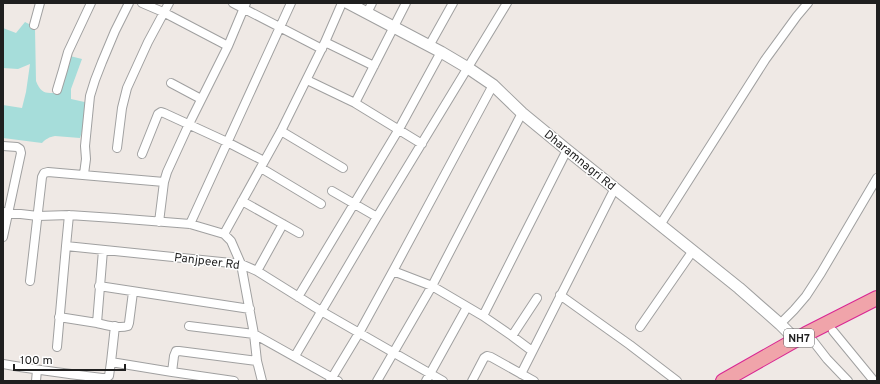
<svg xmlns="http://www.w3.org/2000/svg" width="880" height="384" font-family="Overpass,sans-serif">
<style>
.water{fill:#a6ddda}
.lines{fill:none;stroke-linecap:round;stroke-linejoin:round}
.minor-casing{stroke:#a0a0a0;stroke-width:10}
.tertiary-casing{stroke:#a0a0a0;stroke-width:13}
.trunk-casing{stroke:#d92693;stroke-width:16}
.minor{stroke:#fff;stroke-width:8}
.tertiary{stroke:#fff;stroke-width:11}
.trunk{stroke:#f0a4aa;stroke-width:14}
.labels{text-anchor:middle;stroke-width:3;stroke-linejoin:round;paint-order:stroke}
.shield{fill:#fff;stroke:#626262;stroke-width:1}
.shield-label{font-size:11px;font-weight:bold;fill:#1f1f1f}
.street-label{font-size:12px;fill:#1f1f1f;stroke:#fff}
</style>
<rect width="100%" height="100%" fill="#efe9e5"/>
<path class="water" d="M25 22 31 25 35 29 36 81C41 94 47 94 59 92L70 56 82 59 71 89V99L89 103 86 118 80 138 55 136C49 137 46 139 42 143L3 138V105L22 108 26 92 30 64 18 69 3 68V28L16 33Z"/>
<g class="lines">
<g class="minor-casing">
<path id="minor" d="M142 3 163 12 228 46
M233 3 322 49
M367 13 372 3
M34 25 40 3
M325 42 374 66
M429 46 453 3
M307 80 355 103 422 144
M171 83 201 99
M57 90 63 70 68 52 91 3
M355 103 406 3
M281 131 343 168
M3 146 17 147 20 149 21 153 3 237
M117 148 122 108 127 88 148 42 169 3
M142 154 158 114 161 112 164 113 227 142 264 161
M261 168 321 204
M84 174 86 159 85 146 90 96 95 80 102 62 115 31 129 3
M332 191 377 217
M242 201 299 233
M3 212 38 216 69 215 114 218 190 224 224 234 231 241 241 264 254 334 257 361 262 381
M159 222 164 182 167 172 189 124 228 46 246 3
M190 224 291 3
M660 225 765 60 797 16 808 3
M224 234 281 131 325 42 342 3
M66 246 69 215
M103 250 97 323C106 325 118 329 128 326L129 323 133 292
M257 271 283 224
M393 271 432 286 483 316 512 336 532 351
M30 281 42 177 44 173 48 172C87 175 125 179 164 182
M99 286 250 309
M560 295 630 345 677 381
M298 297 399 129 441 52
M483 316 567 150
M59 317 97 323
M780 324 794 310 806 296 821 273 877 178
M189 326 254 334 338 381
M640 327 692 252
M833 331 874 381
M512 336 537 298
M813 341 827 359 848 381
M57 347 66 246 241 264 257 271 321 311 443 381
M295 356 377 217 507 3
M111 362 115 326
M3 364C36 370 69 374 102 378H106L109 376 111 362 172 372 174 356 176 351H179L257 361
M172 372 234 381
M521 374 615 188
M36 381 37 370
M330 381 359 333 393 271 493 85
M377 381 432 286 522 113
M426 381 467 307
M472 381 484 358 487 356 491 357 534 381"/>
</g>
<g class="tertiary-casing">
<path id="tertiary" d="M348 3 441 52 468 68 493 85 522 113 567 150 739 288 780 324 796 340"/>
</g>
<g class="trunk-casing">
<path id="trunk" d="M723 381 806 334 877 298"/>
</g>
<use href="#minor" class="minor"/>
<use href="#tertiary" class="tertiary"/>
<use href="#trunk" class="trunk"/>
</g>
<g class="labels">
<rect class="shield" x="784" y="329" width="30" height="18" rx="3"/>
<g class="shield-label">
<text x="799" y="342">NH7</text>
</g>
<g class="street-label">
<text transform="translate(580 160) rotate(39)" y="4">Dharamnagri Rd</text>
<text transform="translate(207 261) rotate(7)" y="4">Panjpeer Rd</text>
</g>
</g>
<rect width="880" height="384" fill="none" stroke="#1f1f1f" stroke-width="8"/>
<path d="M14 364v6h111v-6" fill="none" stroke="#1f1f1f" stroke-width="2"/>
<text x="20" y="364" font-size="12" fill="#1f1f1f" stroke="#ffffff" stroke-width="3" paint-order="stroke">100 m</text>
</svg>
